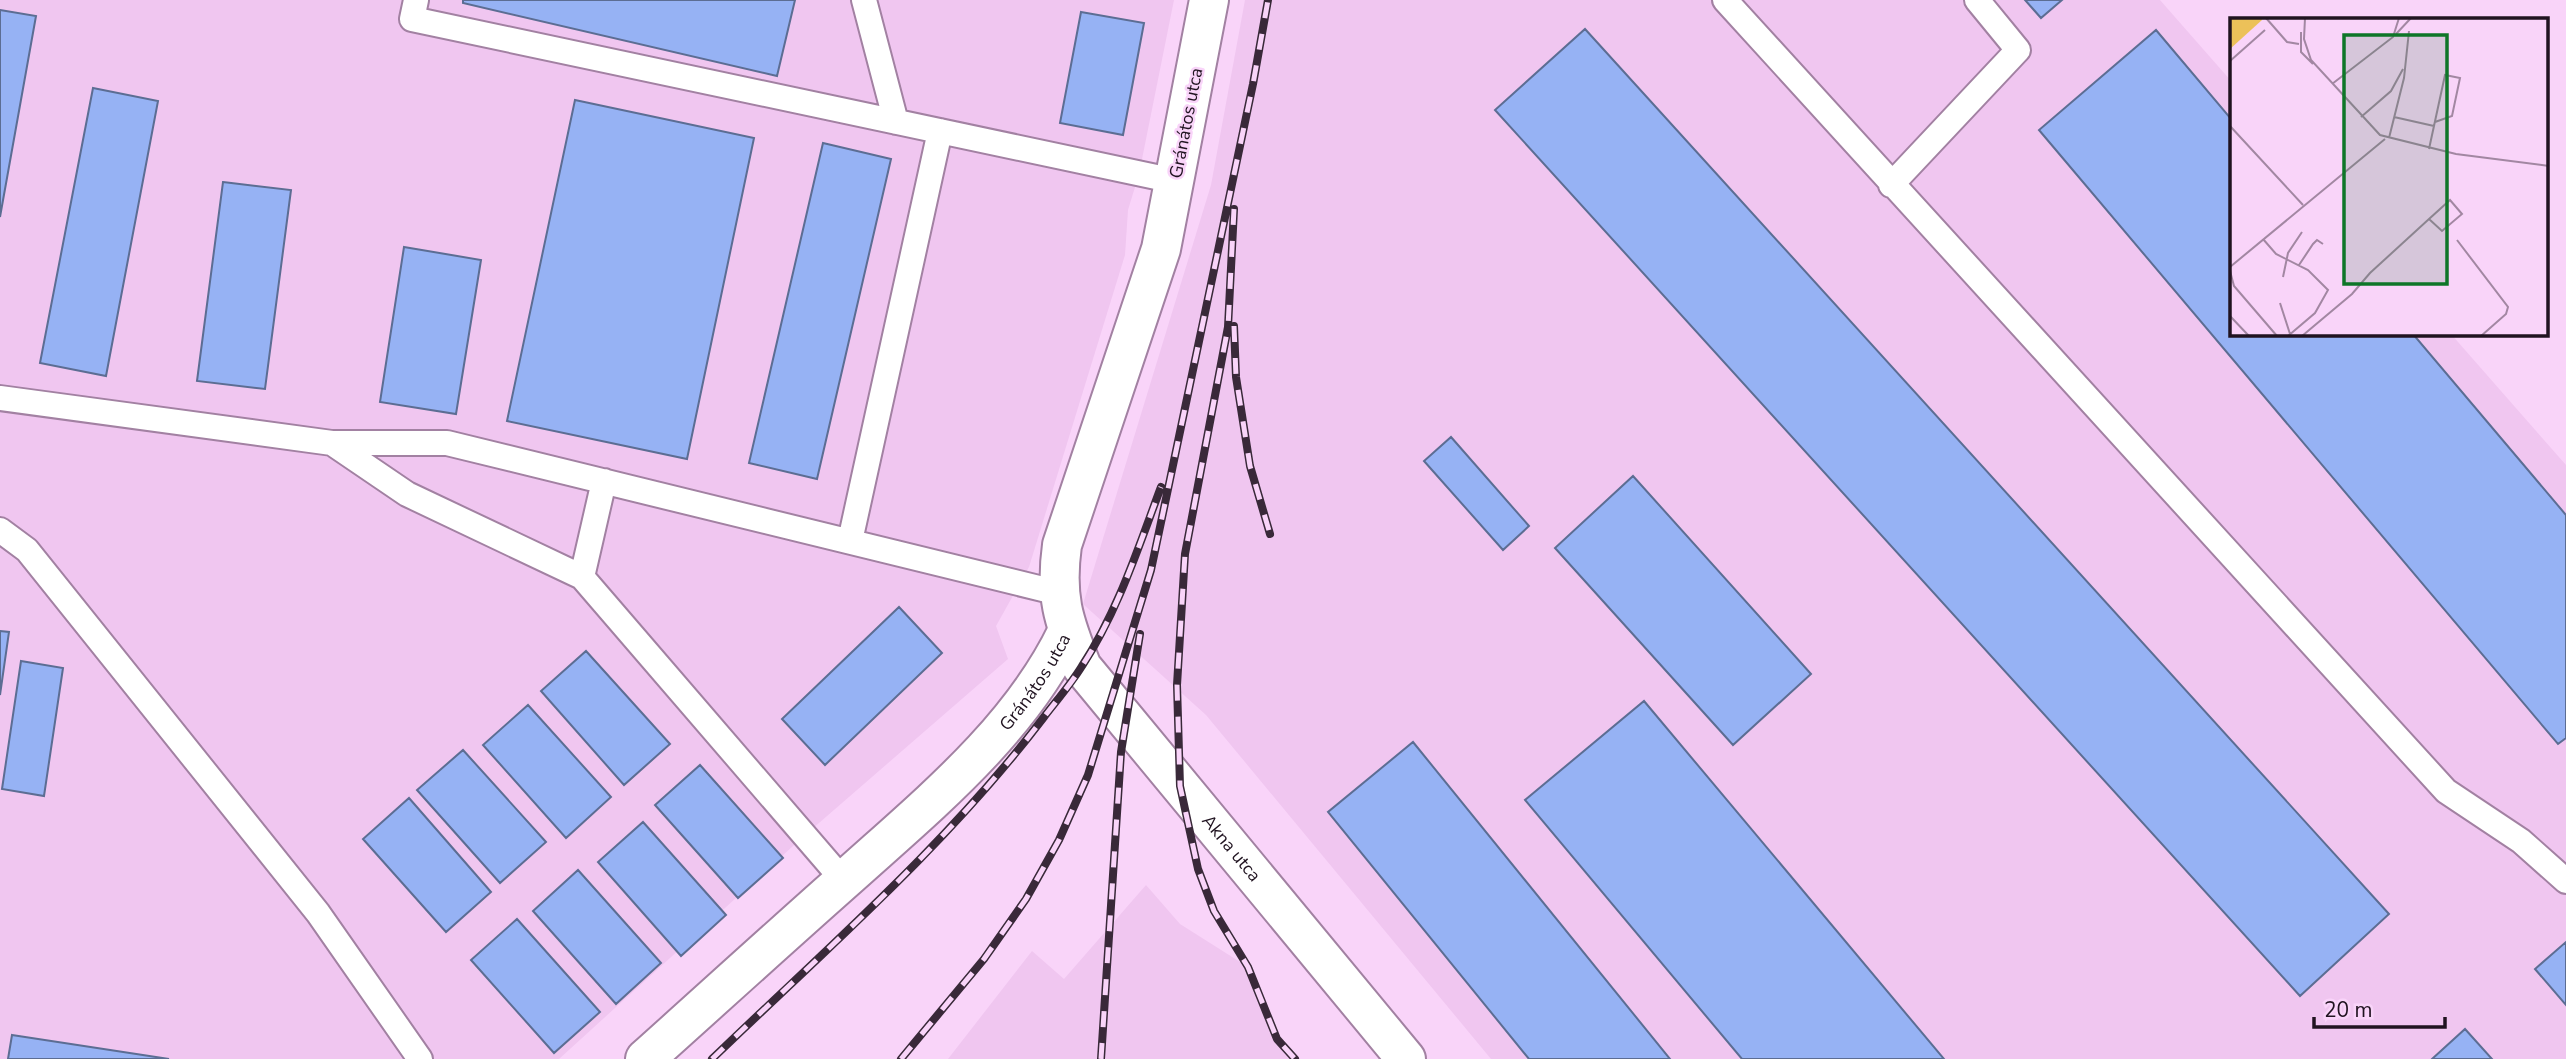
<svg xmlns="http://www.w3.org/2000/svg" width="2566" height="1059" font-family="'Nunito Sans',sans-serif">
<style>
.built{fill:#f0c6f0}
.building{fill:#96b2f4;stroke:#5c6d93;stroke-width:2}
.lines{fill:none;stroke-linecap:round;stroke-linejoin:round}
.service-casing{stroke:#a281a2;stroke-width:28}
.minor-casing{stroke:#a281a2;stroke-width:42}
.service{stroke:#fff;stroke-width:24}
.minor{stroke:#fff;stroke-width:38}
.rail-casing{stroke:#392939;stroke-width:8}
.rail{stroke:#f9d4f9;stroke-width:5;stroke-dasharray:16;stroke-linecap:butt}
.labels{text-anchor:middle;stroke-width:5;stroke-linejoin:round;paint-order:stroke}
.street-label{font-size:18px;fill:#201320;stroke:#f9d4f9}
.inset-road{fill:none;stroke:#a287a2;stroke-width:2}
.view{fill:#0e7628;fill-opacity:0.15;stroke:#0e7628;stroke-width:3.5}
.inset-edge{fill:none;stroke:#201320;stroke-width:3.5}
</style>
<rect width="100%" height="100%" fill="#f9d4f9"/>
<path class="built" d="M0 0H1174L1139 174 1128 210 1125 255 1029 567 996 626 1008 659 804 836 559 1059H0Z
M1245 0H2160L2232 82V334H2451L2566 465V1059H1491L1206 715 1083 604 1211 185Z
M1146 885 1180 924 1248 967 1277 1039 1295 1059H948L1032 951 1064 979Z"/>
<path class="building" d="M463 0H795L777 76 463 3Z
M2025 0H2062L2041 18Z
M0 10 36 16 0 217Z
M1081 12 1144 23 1123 135 1060 123Z
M1585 29 2389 914 2300 996 1495 110Z
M2156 30 2232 120V334H2413L2566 515V738L2558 744 2039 130Z
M93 88 158 101 106 376 40 363Z
M575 100 754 138 687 459 507 421Z
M823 143 891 159 817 479 749 463Z
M223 182 291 190 265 389 197 381Z
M404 247 481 260 456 414 380 402Z
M1451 437 1529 526 1503 550 1424 461Z
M1633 476 1811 674 1733 745 1555 548Z
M899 607 942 653 825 765 782 719Z
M0 631 9 632 0 695Z
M586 651 670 744 624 785 541 691Z
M21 661 63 668 44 796 2 789Z
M1644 701 1944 1059H1742L1525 800Z
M528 705 611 797 566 838 483 745Z
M1413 742 1670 1059H1529L1328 812Z
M463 750 546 842 500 883 417 790Z
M700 765 783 858 738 898 655 805Z
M409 798 491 892 446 932 363 839Z
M643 822 726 915 681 956 598 862Z
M578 870 661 963 616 1004 533 911Z
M517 919 600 1012 554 1053 471 960Z
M2566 942V1005L2535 969Z
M2465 1029 2492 1059H2432Z
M12 1035 169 1059H8Z"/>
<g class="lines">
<g class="service-casing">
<path id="service" d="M416 0 412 19 1175 181
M864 0 896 122
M1725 0 2446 791 2521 841 2566 881
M1891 185 2018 50 1977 0
M0 398 332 443H447L1059 593
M332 443 407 494 582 577 843 880
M0 530 27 550 318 913 420 1059
M850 541 940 131
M582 577 604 481"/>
</g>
<g class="minor-casing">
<g id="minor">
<path id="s1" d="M1209 0 1161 249 1062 545C1055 596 1063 620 1082 667L1406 1059"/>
<path id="s2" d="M645 1059C713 998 781 936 850 875 930 803 1020 730 1067 632"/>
</g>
</g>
<use href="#service" class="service"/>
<use href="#minor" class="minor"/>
<g class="rail-casing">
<path id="rail" d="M1234 209 1228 327 1185 554 1177 685 1180 786 1198 869 1214 911 1248 967 1277 1039 1295 1059
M1234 326 1236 377 1250 466 1270 534
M712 1059C826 949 948 844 1044 717 1057 700 1071 684 1082 666 1118 611 1138 548 1161 487
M901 1059 984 959 1026 899 1059 840 1088 775 1151 570 1253 84 1268 0
M1101 1059 1121 752 1140 634"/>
</g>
<use href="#rail" class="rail"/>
</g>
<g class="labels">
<g class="street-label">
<text transform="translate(1186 123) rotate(-79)" y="6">Gránátos utca</text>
<text dy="6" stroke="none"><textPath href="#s2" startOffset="544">Gránátos utca</textPath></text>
<text dy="6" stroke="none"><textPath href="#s1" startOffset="926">Akna utca</textPath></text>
</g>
</g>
<g transform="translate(2230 18)">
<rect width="318" height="318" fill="#f9d4f9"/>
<path d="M0 0H31L32 2 0 31Z" fill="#ecc159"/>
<path class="inset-road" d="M36 0 57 24 69 26M75 0 74 21 81 42 150 117 226 136 319 148M71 14V34L83 46M166 16 181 0M0 43 35 12M102 66 163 19 169 0M131 99 161 73 173 51M164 99 204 108M0 108 73 187M159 120 174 60 179 13M199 131 215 57 230 60 222 98 205 104M33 221 46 236 78 252 98 272 85 295 58 318M227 222 278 289 276 296 251 318M69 247 83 226 87 222 93 226M0 249 155 121M0 253 4 268 47 318M53 259 58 235 72 214M50 285 60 316M0 298 19 318M72 318 122 276 140 255 199 201 220 182 232 196 212 213 199 201"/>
<path class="view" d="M114 17H217V266H114Z"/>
<rect width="318" height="318" class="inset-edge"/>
</g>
<path d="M2314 1017v10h131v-10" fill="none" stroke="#201320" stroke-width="3.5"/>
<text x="2324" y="1017" font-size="21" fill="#201320" stroke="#f9d4f9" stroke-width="5" paint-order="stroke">20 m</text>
</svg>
